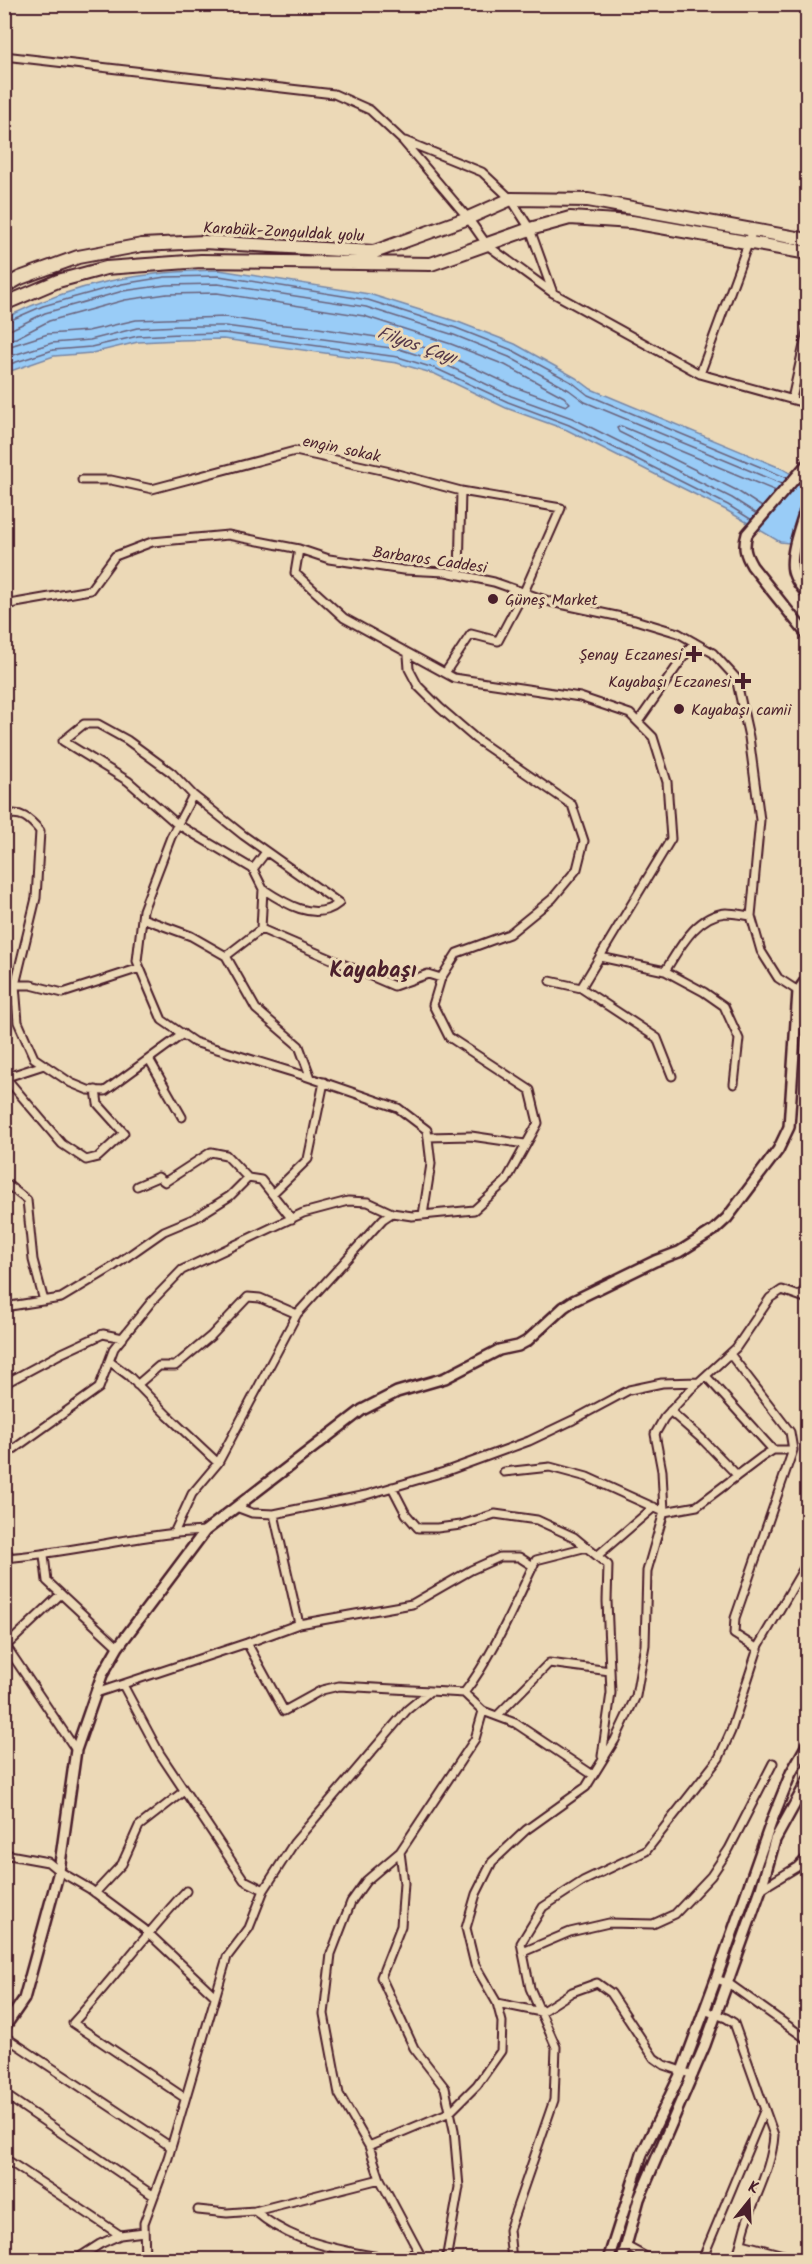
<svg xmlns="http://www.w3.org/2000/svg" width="812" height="2264" font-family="Kalam,sans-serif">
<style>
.water{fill:#99ccf7;stroke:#7987a5;stroke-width:1.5}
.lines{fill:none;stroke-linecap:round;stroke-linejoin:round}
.shore{stroke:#6a647d;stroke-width:1.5}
.minor-casing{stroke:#4a1f2b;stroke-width:11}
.tertiary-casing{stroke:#4a1f2b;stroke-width:14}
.trunk-casing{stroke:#4a1f2b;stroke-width:16}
.minor{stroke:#ecd9b7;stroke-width:7}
.tertiary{stroke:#ecd9b7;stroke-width:9}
.trunk{stroke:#ecd9b7;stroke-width:12}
.poi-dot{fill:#4a1f2b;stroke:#ecd9b7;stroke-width:2}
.labels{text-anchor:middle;stroke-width:6;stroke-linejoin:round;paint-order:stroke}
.street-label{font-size:16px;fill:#4a1f2b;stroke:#ecd9b7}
.poi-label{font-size:16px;fill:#4a1f2b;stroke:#ecd9b7;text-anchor:start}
.water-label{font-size:18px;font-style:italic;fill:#56394a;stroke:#ecd9b7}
.district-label{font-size:22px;font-weight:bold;fill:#4a1f2b;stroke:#ecd9b7}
</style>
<rect width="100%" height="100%" fill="#ecd9b7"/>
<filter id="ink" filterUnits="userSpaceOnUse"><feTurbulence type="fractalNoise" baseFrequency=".0167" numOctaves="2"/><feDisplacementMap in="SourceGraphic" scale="12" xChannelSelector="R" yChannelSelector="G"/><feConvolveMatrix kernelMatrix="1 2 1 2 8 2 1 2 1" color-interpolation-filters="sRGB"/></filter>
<g filter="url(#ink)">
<path class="water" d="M219 270 369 294 458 322 515 344 576 378 591 389 783 469 807 483V545L780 542 726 510 567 430 506 408 435 374 397 363 223 339 180 340 138 342 92 353 54 356 5 373V318C77 282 138 272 219 270Z"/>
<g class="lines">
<path class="shore" d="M4 323 43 306 122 284 165 277 219 276 368 300 456 328 512 350 573 383 588 395 787 478
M4 331 12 329 45 313 123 291 166 285 218 284 366 307 454 335 509 357 569 390 585 402 782 484
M4 340 16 338 49 321 125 300 167 294 217 293 364 316 451 344 505 365 564 397 570 403 566 406 515 387 443 353 402 341 312 327 270 324 226 317 136 320 88 331 48 334 4 348
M4 358 52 343 90 340 137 328 179 326H225L399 349 440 362 511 396 572 418 732 498 757 514
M4 366 53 350 91 347 138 336 180 334 224 333 398 357 437 369 508 402 569 425 728 505 752 520
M762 507 736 490 619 432 617 428 621 426 776 491"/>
<g class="minor-casing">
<path id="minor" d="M4 56 334 94 370 110 403 141 468 218 487 245 553 293 700 374 808 404
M405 141 482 172 511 199 530 229 553 293
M700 374 753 230
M792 399 808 327
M82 480H111L152 489 295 451 386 471 461 491 561 508 524 592 498 641 471 634 445 673
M299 549 295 573 344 618 454 678 580 697 630 714 653 737 667 782 671 839 581 988
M459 575 461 491
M4 605 90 590 115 556 152 542 228 535 299 549 329 559 403 570 446 572 494 582 551 602 635 620 678 633 713 653 736 678 749 737 760 820 751 916 761 951 778 978 798 991 808 1000
M638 722 694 642
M193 795 171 837 143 910 137 961 162 1020 194 1042 302 1075 398 1108 427 1130 431 1164 423 1215
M4 816C21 810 30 819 40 831L36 898 15 985 18 1022 34 1058 71 1083 88 1090 105 1091 183 1034
M253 869 266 852
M142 918 191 936 226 956 256 1009 299 1046 311 1078
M261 929 263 889 253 869 177 824 128 781 63 741 84 724H98L127 740 172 773 193 795 243 835 339 903C315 923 284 903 263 889
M226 956 261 929 394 986 428 974 441 978
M600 957 665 971 704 992 724 1006 739 1039 734 1084
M665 971C679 949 696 915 726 913 734 913 743 915 751 916
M550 981 581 988 657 1038 672 1076
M4 985H31L63 993 140 968
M149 1059 182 1117
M4 1078 44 1065
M6 1078 62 1144 86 1160 98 1157 124 1133 98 1104 96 1090
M428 1137 471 1136 525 1144
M4 1182 27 1200 33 1260 44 1301
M137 1186 158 1177 165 1182 211 1152 226 1155 248 1178
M272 1194 308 1159 324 1082
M800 1296 808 1285
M4 1307 61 1298 111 1268 164 1231 195 1218 230 1196 248 1178 261 1180 292 1219
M730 1354 790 1432 793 1450 735 1618 734 1634 758 1649
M109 1361 129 1376 168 1416 218 1463
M706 1376 773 1450
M4 1384 62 1353 103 1334 123 1338
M137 1385 159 1366H175L211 1336 248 1297 260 1298 297 1314
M670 1411 702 1439 737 1475
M4 1456 99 1388 114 1348 152 1301 182 1270 303 1213 348 1201 368 1202 392 1213 412 1216 474 1210 506 1181 538 1123 530 1090 449 1037 433 1005 441 978 457 953 509 934 552 899 577 869 584 841 572 805 476 739 440 708 418 686 409 669 408 655
M504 1472 550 1467 587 1477 664 1512 697 1506 762 1457 773 1450H793
M392 1487 406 1514 418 1528H437L461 1525 495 1514 537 1520 574 1537 608 1565 607 1601 611 1693 602 1756
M236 1507 252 1513 274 1514 366 1495 444 1472 529 1441 573 1420 629 1390 662 1383 699 1382
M274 1514 299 1624
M174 1533 192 1494 218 1463 297 1314 383 1219 392 1213
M4 1546 10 1558
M44 1555 47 1581 118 1647
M597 1556 654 1507
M4 1558C72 1553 137 1534 205 1531
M4 1643 76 1750
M247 1643 284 1711 322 1690 339 1686 430 1691
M4 1648 61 1594
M123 1685 160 1754 244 1880 264 1890
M96 1693 247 1643 299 1624 412 1604 471 1570 500 1557H519L533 1566
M483 1711 515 1723 593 1775
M497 1716 549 1663 610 1671
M400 1852 366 1881 351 1902 331 1954 324 2014 339 2094 369 2146 380 2179 423 2260
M4 1854 48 1862 59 1871 90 1889 144 1929 215 1996
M761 1889 797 1867 808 1856
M95 1893 122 1864 139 1826 184 1791
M523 1952 570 1932 609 1923 653 1924 675 1914 711 1876 729 1849 773 1763
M716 1979 728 1983 808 2040
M704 2010 726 2018 734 2023 774 2135C772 2167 756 2194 746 2224 742 2237 741 2247 735 2260
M4 2036 171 2147
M693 2075 664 2065 654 2058 611 1993 597 1983 572 1992 541 2012 497 2003 475 1965 466 1928 476 1894 492 1862 526 1830 586 1787 615 1740 636 1696 645 1645 647 1571 664 1512 662 1471 655 1434 664 1418 689 1391 736 1348 770 1298 782 1290 808 1299
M4 2094 154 2196
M185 2098 73 2023C112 1980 146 1934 186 1891
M369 2146 450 2112 477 2085 501 2051 502 2022 497 2003
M4 2158 120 2235 144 2232
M198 2210 227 2213 255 2211 380 2179
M255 2211C284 2236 314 2244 351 2252 376 2257 395 2261 419 2252
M742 2244 802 2260
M626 2246 652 2260
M4 2257 6 2260
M75 2260 100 2244 120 2235
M145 2260 144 2223 168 2158 227 1957 249 1928 264 1890 294 1843 407 1710 430 1691 464 1693
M446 2260 459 2187 454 2130 445 2088 414 2048 381 1977 401 1926 404 1883 400 1852 475 1739 483 1711 464 1693C495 1653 514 1605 536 1560L587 1547
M512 2260 509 2230 554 2100 556 2047 530 1988 521 1943 543 1907 583 1881 646 1851 719 1758 731 1731 759 1645 808 1561
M702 2260 764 2111"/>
</g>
<g class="tertiary-casing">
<path id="tertiary" d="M808 463 747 534C743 547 745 554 752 566L808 636
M808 501C803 519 789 553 793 571 795 580 802 588 808 595
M4 2028 24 1999 59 1871 76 1750 102 1675 118 1647 205 1531 362 1410 397 1392 445 1378 499 1350 518 1346 527 1341 564 1307 573 1301 655 1261 679 1252 714 1230 727 1218 778 1150 789 1127 798 991 808 977
M608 2260 642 2154 682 2071 716 1979 772 1820 791 1773 808 1743
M622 2260 639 2199 705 2045 761 1889 775 1840 808 1780"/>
</g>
<g class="trunk-casing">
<path id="trunk" d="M4 287 20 278 78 257 142 245 204 242 374 252 468 218 511 199 588 200 808 240
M4 304 58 281 106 268 201 261 431 264 530 229 570 218 632 222 808 253"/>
</g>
<use href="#minor" class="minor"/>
<use href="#tertiary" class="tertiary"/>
<use href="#trunk" class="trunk"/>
</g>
</g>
<g class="poi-dot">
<circle cx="493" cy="599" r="6"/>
<path d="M691 645h6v6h6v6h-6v6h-6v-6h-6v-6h6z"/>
<path d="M740 672h6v6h6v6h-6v6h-6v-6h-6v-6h6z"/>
<circle cx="679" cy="709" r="6"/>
</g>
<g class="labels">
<g class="street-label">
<text transform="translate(284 231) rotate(3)" y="6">Karabük-Zonguldak yolu</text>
<text transform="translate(342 448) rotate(12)" y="6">engin sokak</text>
<text transform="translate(430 559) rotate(8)" y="6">Barbaros Caddesi</text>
</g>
<g class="poi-label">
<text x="505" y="605">Güneş Market</text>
<text x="682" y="660" text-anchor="end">Şenay Eczanesi</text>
<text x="731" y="687" text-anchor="end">Kayabaşı Eczanesi</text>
<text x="691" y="715">Kayabaşı camii</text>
</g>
<g class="water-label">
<text transform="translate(417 345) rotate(19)" y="6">Filyos Çayı</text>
</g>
<g class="district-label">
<text x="373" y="977">Kayabaşı</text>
</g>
</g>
<rect width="812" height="2264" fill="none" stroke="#ecd9b7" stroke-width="24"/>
<rect x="12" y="12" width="788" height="2240" fill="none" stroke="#4a1f2b" stroke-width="2" filter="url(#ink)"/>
<g transform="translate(749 2201) rotate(18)" stroke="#ecd9b7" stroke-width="4.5" paint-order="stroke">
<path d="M0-4.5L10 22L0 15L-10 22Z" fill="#4a1f2b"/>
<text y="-9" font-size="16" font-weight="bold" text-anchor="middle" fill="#4a1f2b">K</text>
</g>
</svg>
